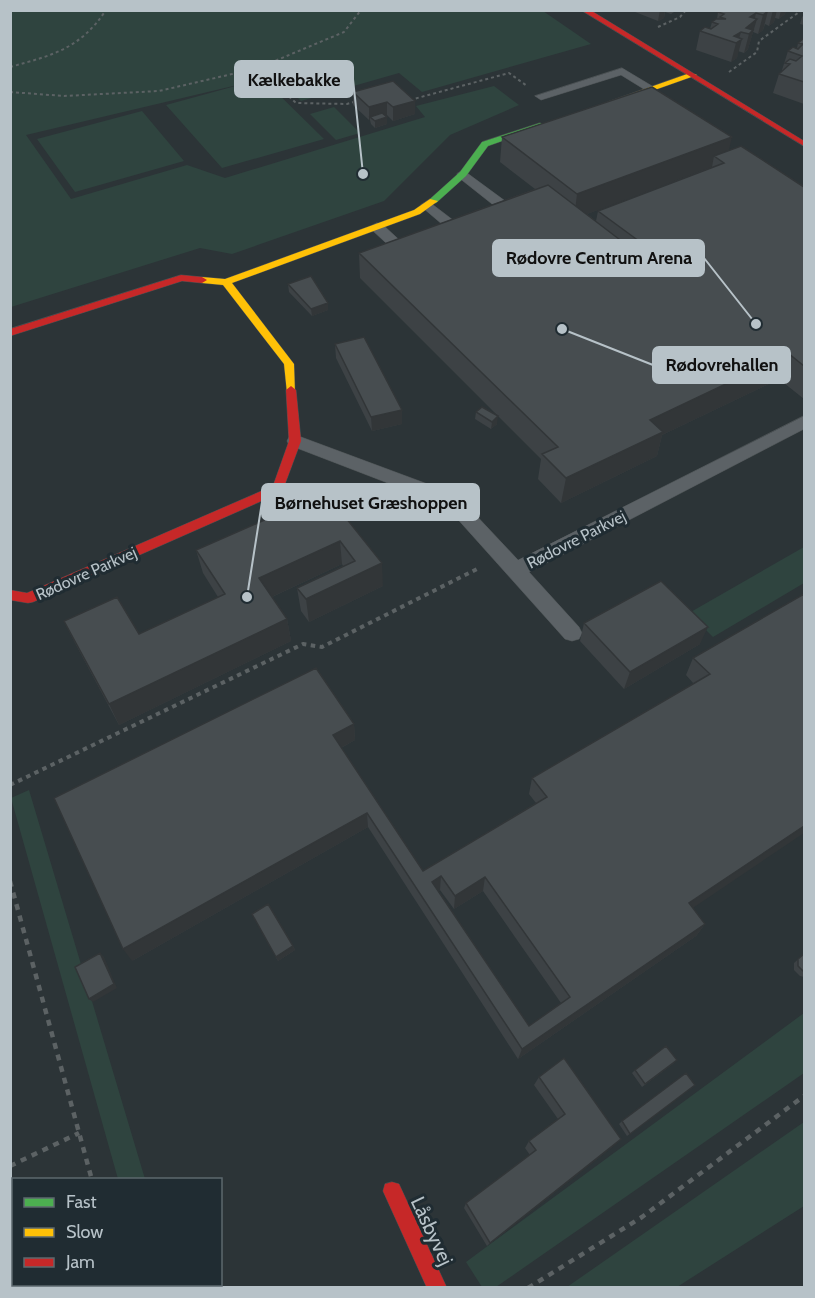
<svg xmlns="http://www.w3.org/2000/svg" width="815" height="1298" font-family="Cabin,sans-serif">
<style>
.green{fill:#2f443f}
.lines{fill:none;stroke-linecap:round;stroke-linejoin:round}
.lane-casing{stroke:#4a5052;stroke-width:1}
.fast-casing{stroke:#4a5052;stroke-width:1}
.slow-casing{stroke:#4a5052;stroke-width:1}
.jam-casing{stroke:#4a5052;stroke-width:1}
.path-far2{stroke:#5c6264;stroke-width:2;stroke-dasharray:3 3;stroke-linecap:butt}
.path-far1{stroke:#5c6264;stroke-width:4;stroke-dasharray:4.5 4.5;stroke-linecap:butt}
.path{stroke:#5c6264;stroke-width:4.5;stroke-dasharray:6 6;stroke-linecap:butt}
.lane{fill:#5c6266;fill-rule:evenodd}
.fast{fill:#4caf50;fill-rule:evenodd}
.slow{fill:#ffc107;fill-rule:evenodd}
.jam{fill:#c62828;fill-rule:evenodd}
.wall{fill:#3d4245;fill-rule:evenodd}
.shaded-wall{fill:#323638}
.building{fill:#474d50;stroke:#323638;stroke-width:1.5;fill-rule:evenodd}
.labels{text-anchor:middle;stroke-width:6;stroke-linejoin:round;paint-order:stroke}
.street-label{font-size:16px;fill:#b7c2c8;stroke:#202c32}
.near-street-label{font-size:20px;fill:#b7c2c8;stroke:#202c32}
.leader{fill:none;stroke:#b7c2c8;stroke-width:2}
.callout-dot{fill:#b7c2c8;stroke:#202c32;stroke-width:2}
.callout{fill:#b7c2c8;stroke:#b7c2c8;stroke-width:2}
.callout-label{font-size:18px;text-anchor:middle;font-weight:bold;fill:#111}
</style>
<rect width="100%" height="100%" fill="#2c3437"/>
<path class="green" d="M11 10 543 11 591 44 422 92 399 73 301 101 275 76 263 79 324 139 222 168 166 105 250 82 26 135 71 199 187 165 225 178 425 117 416 106 494 86 519 105 450 135 384 201 232 254 200 248 11 307Z
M334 107 360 133 336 140 310 114Z
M142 111 184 161 75 192 37 139Z
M804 547V583L713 637 689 613Z
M29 790 145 1179H118L11 798Z
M804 1013V1073L496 1287H482L466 1262Z
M804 1122V1206L677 1287H567Z"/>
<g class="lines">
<g class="lane-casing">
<path id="lane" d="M622 68 657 89 647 91 621 75 541 100 535 96Z
M463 170 516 209V215H506L458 177 457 174Z
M428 201 466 230V236H456L423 208 421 205Z
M377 223 382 224 408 248V254H398L372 230 370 227Z
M804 416V429L529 572 579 627 582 633 579 639 572 641 565 639 445 505 289 445 287 441 289 437H301L457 495 518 560Z"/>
</g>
<g class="fast-casing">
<path id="fast" d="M540 123 547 125 488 146 466 176 436 203H430V199L460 172 482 142Z"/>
</g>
<g class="slow-casing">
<path id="slow" d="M690 73 697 75 615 104 608 102Z
M430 199 438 201 420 214 232 283 294 364 295 393H287L284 364 223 285 202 283 197 280 202 277 225 279 414 210Z"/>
</g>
<g class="jam-casing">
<path id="jam" d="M581 10H590L804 141V146Z
M181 275 202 277 207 280 202 283 182 281 10 336V329Z
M291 386 296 390 301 441 282 492 33 602 28 603 10 600V590L27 593 273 486 289 441 286 390Z
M392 1182 399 1184 447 1288H427L383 1191 385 1184Z"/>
</g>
<path class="path-far2" d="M658 27 680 17 686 10
M10 67C53 55 80 49 106 10
M258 68 296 103 347 104 357 101
M729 72 757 52 759 41 802 10
M10 92 64 96 159 91 258 68 344 32 361 10
M410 100 509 73 527 86"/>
<path class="path-far1" d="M10 785 303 644 322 647 479 568"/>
<path class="path" d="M10 881 92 1180
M10 1166 79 1133
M121 1284 122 1288
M528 1288 642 1217 804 1096"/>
<use href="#lane" class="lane"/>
<use href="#fast" class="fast"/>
<use href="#slow" class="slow"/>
<use href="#jam" class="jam"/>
</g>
<path class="wall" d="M630 10H677L671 14 665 12 664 18 658 21Z
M721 10H786L785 14 779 19 775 18 774 22 769 26 765 24 763 30 758 34 753 32 748 49 744 53 738 51 737 58 731 62 696 50 700 31 710 29 712 22 717 19 718 12Z
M804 15V25L800 24 802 17Z
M804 39V104L773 93 779 74 783 71 782 70 788 51 797 48 798 43Z
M393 81 415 114 393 121 387 115 385 116 387 117V124L375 128 371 124 370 120H369L353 105V92Z
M502 137 729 151 804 187V399L779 379 662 435 657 456 561 503 538 479 541 459 360 278 359 253 535 189 500 162ZM712 167 598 211 596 221 587 214Z
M288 284 328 303V310L312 316 289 292Z
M335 344 402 410V424L372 431 336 358Z
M476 412 497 424 491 429 475 419Z
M326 493 383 586 309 622 301 611 297 588 343 566 342 564 272 597 287 619 291 641 119 725 75 643 64 621 139 634 218 597 203 573 196 550Z
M804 594 693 908 705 924 696 936 518 1059 368 827 132 961 354 724 355 740 341 748 423 871 536 803 529 794 532 778 694 684 686 675 693 658ZM440 890 454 909 483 891 561 1003 529 1026 438 891Z
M584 623 700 644 624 689 580 641Z
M252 914 293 946 295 950 278 961Z
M803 955H804V977L800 976 794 970V963Z
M674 1063 642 1087 632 1073 635 1070Z
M539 1077 621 1139 487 1246 464 1208 466 1203 530 1155 525 1148 529 1141 558 1119 534 1085Z
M695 1085 627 1136 619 1124 622 1121Z"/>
<path class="shaded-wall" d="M660 10H665L664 18 658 21Z
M773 10H777L774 22 769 26Z
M781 10H786L785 14 779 19Z
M768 11 763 30 758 34 763 15Z
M756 13 754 22 757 19 748 49 744 53 749 34 746 28 750 17Z
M741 32 738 42 742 39 737 58 731 62 736 43 734 36Z
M415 101V114L393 121V107Z
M387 102V115L373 119 370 117V120H369V107Z
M387 117V124L375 128V121Z
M732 137 726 162 714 156 712 167 574 219 577 194Z
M328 303V310L312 316 311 309Z
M789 354 779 379 662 435 657 456 561 503 566 478 650 420Z
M402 410V424L372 431 371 417Z
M498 416 497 424 491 429 492 422Z
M340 541 342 564 263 601 259 578Z
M382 563 383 586 309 622 306 599Z
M287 619 291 641 119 725 109 704Z
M708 627 700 644 624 689 630 672Z
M354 724 355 740 335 751 333 735Z
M367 813 368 827 132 961 123 949Z
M804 826V833L681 916 689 903Z
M441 876 440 890 431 895 432 882Z
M485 877 483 891 454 909 455 896Z
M705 924 696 936 518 1059 522 1049Z
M293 946 295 950 278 961 276 957Z
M100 953 104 957 117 988 93 1002 89 999Z
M621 1139 614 1146 487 1246 490 1243Z
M10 1225 14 1237V1266H10Z
M68 1284H83L84 1287H69Z"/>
<path class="building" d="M721 10H766L768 11 763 15 756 13 750 17 757 19 746 28 753 30 749 34 741 32 734 36 742 39 736 43 700 31 705 27 711 29 718 24 712 22 716 19H726L720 17 724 14 718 12Z
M803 39H804V82L779 74 790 64 785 63 790 59 796 61 802 56 788 51 793 47 798 49 803 44 798 43Z
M393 81 415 101 393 107 387 102 369 107 353 92Z
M652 87 732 137 577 194 502 137Z
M382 113 387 117 375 121 370 117Z
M741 146 804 187V366L789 354 650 420 663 432 566 478 542 454 558 447 359 253 548 185 632 249 643 244 598 211 724 163 714 156Z
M311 276 328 303 311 309 288 284Z
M364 337 402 410 371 417 335 344Z
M482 407 498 416 492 422 476 412Z
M326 493 382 563 306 599 297 588 355 561 340 541 259 578 287 619 109 704 64 621 117 597 139 634 225 594 196 550Z
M661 581 708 627 630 672 584 623Z
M804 594V826L689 903 705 924 522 1049 367 813 123 949 54 798 316 668 354 724 333 735 423 871 547 797 532 778 710 674 693 658ZM441 876 455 896 485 877 570 997 529 1026 432 882Z
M268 904 293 946 276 957 252 914Z
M100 953 114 984 89 999 75 967Z
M803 955H804V972L798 966V959Z
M666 1046 677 1060 645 1084 635 1070Z
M564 1058 621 1139 490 1243 466 1203 536 1150 529 1141 565 1114 539 1077Z
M686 1073 695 1085 630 1134 622 1121Z
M14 1258V1284H68L69 1287H10V1260Z"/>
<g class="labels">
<g class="street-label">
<text transform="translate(576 539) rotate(-27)" y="6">Rødovre Parkvej</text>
<text transform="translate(86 573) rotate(-24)" y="6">Rødovre Parkvej</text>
</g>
<g class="near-street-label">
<text transform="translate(432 1231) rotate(65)" y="7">Låsbyvej</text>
</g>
</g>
<path class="leader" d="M363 174L353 79M756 324L704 258M562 329L653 365M247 597L262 502"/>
<g class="callout-dot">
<circle cx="363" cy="174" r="6"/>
<circle cx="756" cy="324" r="6"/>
<circle cx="562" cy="329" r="6"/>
<circle cx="247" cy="597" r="6"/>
</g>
<g class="callout">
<rect x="235" y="61" width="118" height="36" rx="6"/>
<rect x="493" y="240" width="211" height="36" rx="6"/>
<rect x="653" y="347" width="137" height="36" rx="6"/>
<rect x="262" y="484" width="217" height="36" rx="6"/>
</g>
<g class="callout-label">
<text x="294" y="86">Kælkebakke</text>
<text x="599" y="264">Rødovre Centrum Arena</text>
<text x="722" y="371">Rødovrehallen</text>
<text x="371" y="509">Børnehuset Græshoppen</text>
</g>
<rect width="815" height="1298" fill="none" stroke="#b7c2c8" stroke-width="24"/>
<rect x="12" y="1178" width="210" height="108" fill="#202c32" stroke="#5c686e" stroke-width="1.5"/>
<rect x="24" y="1198" width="30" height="9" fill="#4caf50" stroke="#5c686e" stroke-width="1.5"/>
<text x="66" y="1208" font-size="18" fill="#b7c2c8">Fast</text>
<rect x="24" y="1228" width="30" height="9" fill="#ffc107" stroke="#5c686e" stroke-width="1.5"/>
<text x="66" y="1238" font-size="18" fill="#b7c2c8">Slow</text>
<rect x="24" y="1258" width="30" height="9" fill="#c62828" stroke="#5c686e" stroke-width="1.5"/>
<text x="66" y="1268" font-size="18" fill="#b7c2c8">Jam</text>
</svg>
